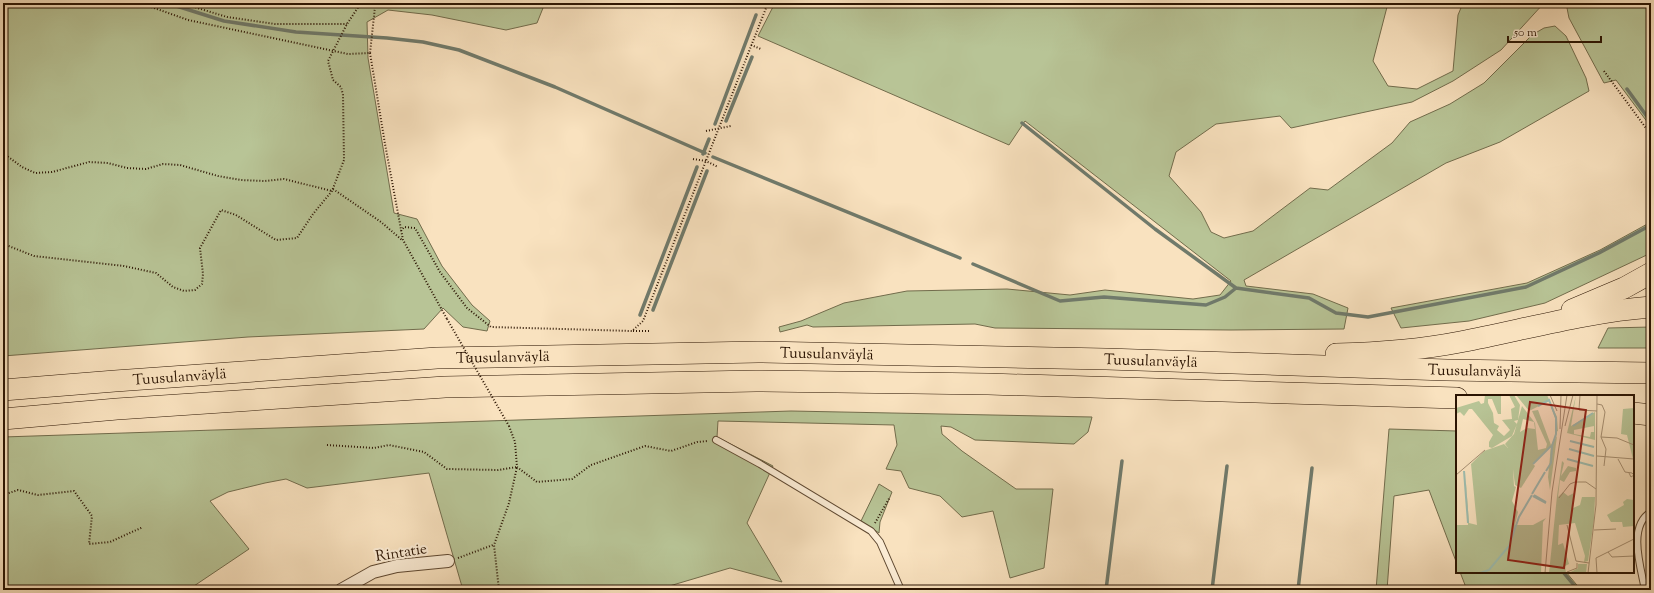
<svg xmlns="http://www.w3.org/2000/svg" width="1654" height="593" font-family="'Sorts Mill Goudy',serif">
<style>
.green{fill:#b8c496;stroke:#726c4c}
.lines{fill:none;stroke-linecap:round;stroke-linejoin:round}
.stream{stroke:#707a6b;stroke-width:3.5}
.lane-casing{stroke:#5e4831;stroke-width:8}
.street-casing{stroke:#5e4831;stroke-width:14}
.highway-casing{stroke:#2b1402;stroke-width:22}
.path{stroke:#2b1402;stroke-width:2;stroke-dasharray:1 2;stroke-linecap:butt}
.lane{stroke:#fbecd5;stroke-width:6}
.street{stroke:#fbecd5;stroke-width:12}
.highway{stroke:#f9e2bf;stroke-width:21}
.path-bridge{stroke:#2b1402;stroke-width:2;stroke-dasharray:1 2;stroke-linecap:butt}
.labels{text-anchor:middle;stroke-width:4;stroke-linejoin:round;paint-order:stroke}
.street-label{font-size:15px;fill:#2b1402;stroke:#fbecd5}
.inset-river{fill:none;stroke:#9ebeb1;stroke-width:2}
.inset-road{fill:none;stroke:#a79073;stroke-width:1}
.view{fill:#8f2418;fill-opacity:0.15;stroke:#8f2418;stroke-width:2}
.inset-edge{fill:none;stroke:#2b1402;stroke-width:2}
</style>
<rect width="100%" height="100%" fill="#f9e2bf"/>
<filter id="stains"><feTurbulence type="fractalNoise" baseFrequency=".005" numOctaves="4"/><feColorMatrix values="0 0 0 0 .2 0 0 0 0 .09 0 0 0 0 .02 0 0 0 .5 -.17"/></filter>
<radialGradient id="worn" r=".72"><stop offset=".6" stop-color="#630" stop-opacity="0"/><stop offset="1" stop-color="#630" stop-opacity=".3"/></radialGradient>
<path class="green" d="M3 3H545L537 23 506 30 432 15 388 10 367 22 368 58 394 213 417 219 442 266 472 305 490 321 487 331 463 327 443 308 424 329 248 337 3 356Z
M775 3H1385L1387 7 1373 61 1388 86 1417 89 1453 71 1458 15 1463 3H1544L1501 50 1453 81 1412 102 1291 128 1280 116 1216 124 1176 152 1169 176 1201 212 1211 232 1224 238 1253 231 1310 188 1328 190 1392 143 1410 122 1450 104 1484 83 1532 35 1544 28 1555 26 1566 36 1586 78 1589 91 1500 142 1446 163 1244 280 1246 286 1313 294 1348 308 1344 329 1231 330 995 328 975 324 813 327 807 325 780 332 779 327 801 321 844 303 907 291 1007 289 1070 295 1105 290 1193 299 1220 295 1231 281 1025 121 1009 145 758 36Z
M1566 3H1651V127L1616 80 1604 83 1569 18Z
M1651 222V253L1545 303 1469 321 1401 328 1391 308 1527 283 1600 250Z
M1651 327V348H1598L1608 328Z
M791 411 1092 417 1088 432 1074 444 975 440 951 427 941 426 942 434 962 451 1016 489H1053L1044 568 1010 578 993 511 962 517 940 496 909 488 901 471 886 469 897 445 894 425 718 421 717 437 773 466 747 523 782 582 730 568 656 590H463L429 473 307 488 286 479 265 483 228 492 210 501 249 549 188 590H3V437Z
M1389 429 1457 431V564L1429 490 1394 496 1387 590H1376Z
M879 484 892 492 880 522 879 533 861 521Z
M1460 572H1566L1581 590H1467Z"/>
<g class="lines">
<path class="stream" d="M167 3 224 21 296 32 387 38 423 42 459 50 555 87 705 153
M1627 89 1651 122
M726 121 752 57
M1022 123 1155 229 1236 288
M715 124 756 15
M703 154 709 139
M713 157 960 258
M973 264 1060 301 1104 297 1206 305 1225 297 1236 288 1309 298 1336 313 1368 317 1526 287 1599 253 1651 225
M653 310 707 171
M640 315 697 167
M1563 572 1578 590
M1106 590 1122 461
M1212 590 1227 466
M1298 590 1312 468"/>
<g class="lane-casing">
<path id="lane" d="M716 440 760 464 871 531 880 542 901 590
M1645 590C1641 568 1627 526 1651 512"/>
</g>
<g class="street-casing">
<path id="street" d="M341 590 373 572 397 566 448 561"/>
</g>
<g class="highway-casing">
<g id="highway">
<path d="M1572 310 1624 288 1651 273"/>
<path d="M1336 354C1377 353 1419 350 1460 342 1523 330 1586 312 1651 307"/>
<path id="s1" d="M3 390 115 381 437 358 758 352 1106 359 1447 370 1651 373"/>
<path d="M1633 413 1651 415"/>
<path d="M3 419 117 409 445 387 756 381 988 384 1457 398"/>
</g>
</g>
<path class="path" d="M140 3 188 20 348 54 370 53 375 7 373 3
M181 3 227 17 275 24H347
M751 45 761 49
M370 53 385 144 403 240 447 319
M1604 71 1651 135
M706 131 731 126
M3 153 22 167 35 173 52 172 89 162 108 163 127 168 146 169 163 164 180 165 218 176 241 180 265 181 284 179 332 191
M693 159 706 161 718 167
M333 189 381 222 402 240
M401 231 404 227 415 228 440 272 467 308 491 327 632 331 643 321 768 3
M3 246 6 245 34 256 124 266 156 273 173 287 184 291 195 290 202 284 203 274 200 248 221 210 236 215 276 240 297 238 313 214 332 191 344 160 343 95 341 87 333 80 328 61 347 24 361 3
M633 331H650
M509 426 515 442 517 467 537 482 572 479 591 465 645 446 671 451 697 442 708 441
M327 445 374 448 389 445 424 452 447 469 498 470 517 467 509 503 494 545 499 590
M3 495 18 490 38 495 74 491 92 516 89 544 110 542 143 527
M875 523 890 497
M458 558 493 545"/>
<use href="#lane" class="lane"/>
<use href="#street" class="street"/>
<use href="#highway" class="highway"/>
<path class="path-bridge" d="M447 319 509 426"/>
</g>
<g class="labels">
<g class="street-label">
<text dy="5" stroke="none"><textPath href="#s1" startOffset="825">Tuusulanväylä</textPath></text>
<text dy="5" stroke="none"><textPath href="#s1" startOffset="501">Tuusulanväylä</textPath></text>
<text dy="5" stroke="none"><textPath href="#s1" startOffset="1149">Tuusulanväylä</textPath></text>
<text dy="5" stroke="none"><textPath href="#s1" startOffset="1473">Tuusulanväylä</textPath></text>
<text dy="5" stroke="none"><textPath href="#s1" startOffset="177">Tuusulanväylä</textPath></text>
<text transform="translate(401 552) rotate(-9)" y="5">Rintatie</text>
</g>
</g>
<g transform="translate(1456 395)">
<rect width="178" height="178" fill="#f9e2bf"/>
<path d="M29 0H45V19H42L36 4H32V8L37 18 38 28 43 31 41 35 48 41 54 35 46 25 56 24 55 14 59 12 53 0H58L64 10 62 25 58 26 61 29 56 41 36 53 33 52V47L37 40 16 14H13L8 21 4 17 0 19V13L23 6 25 9 28 8ZM60 0H91L101 22 102 36 100 37 99 23 93 6 73 16ZM120 0 115 31 139 17V45L111 38ZM138 31V37H135L134 42 118 39V35ZM66 11 79 28 82 55 90 53 91 49 76 16 82 15 95 50 101 41 94 95 92 82 95 51 77 69 79 71 65 93 59 90 57 74 58 91 60 92 56 106 62 117 59 130H77L90 123 87 127 85 178H0V130H12L9 75 13 128 21 130 15 69 28 56 48 49 52 53 49 49 58 39ZM67 24 78 27 79 34 71 33 64 37ZM178 13V68L171 40 165 39 167 14ZM106 66 108 68 105 81 112 71 120 73V76L114 77 108 87 104 85 102 102 107 97 112 101 118 98 117 113 124 110 126 102H139L138 125 132 166 128 167 129 161 119 128 103 130 102 150 107 148 113 169 109 171 110 178H93L101 101ZM171 104 178 105V131L167 132 166 127H155L151 120 168 110 167 107ZM122 169H131L130 178H113L122 173Z" fill="#b8c496" fill-rule="evenodd"/>
<path class="inset-river" d="M82 11 93 5 100 23V39L96 51 95 68 90 76M117 31 137 18M114 46 138 52M113 54 138 61M111 64 137 71M77 69 95 51M8 76 12 128M76 99 89 77M78 100 90 107M77 101 90 108M24 178 33 175 53 151 63 122 76 100"/>
<path class="inset-road" d="M94 0 101 16M124 0 123 15 141 16M141 9 146 10 149 17 145 42 150 54 148 71M109 31 117 0M104 34 105 0M145 42 161 43 178 50M141 61 178 64M162 64 169 77 176 78 178 80 175 82 173 78M0 80 29 55M103 103 114 89 119 87H130L140 94M111 130 120 166 133 168M138 135 160 134M152 157 156 162 178 161M111 177 121 173V168M89 178 96 97 111 0M132 178 140 110 141 0M141 178 140 163 178 144"/>
<path class="view" d="M74 7 130 15 108 173 52 165Z"/>
<rect width="178" height="178" class="inset-edge"/>
</g>
<rect width="1654" height="593" fill="none" stroke="#f9e2bf" stroke-width="16"/>
<rect x="4" y="4" width="1646" height="585" fill="none" stroke="#2b1402" stroke-width="2"/>
<rect x="8" y="8" width="1638" height="577" fill="none" stroke="#2b1402"/>
<path d="M1508 36v6h93v-6" fill="none" stroke="#2b1402" stroke-width="2"/>
<text x="1514" y="36" font-size="12" fill="#2b1402" stroke="#fbecd5" stroke-width="3" paint-order="stroke">50 m</text>
<rect width="100%" height="100%" filter="url(#stains)"/>
<rect width="100%" height="100%" fill="url(#worn)"/>
</svg>
